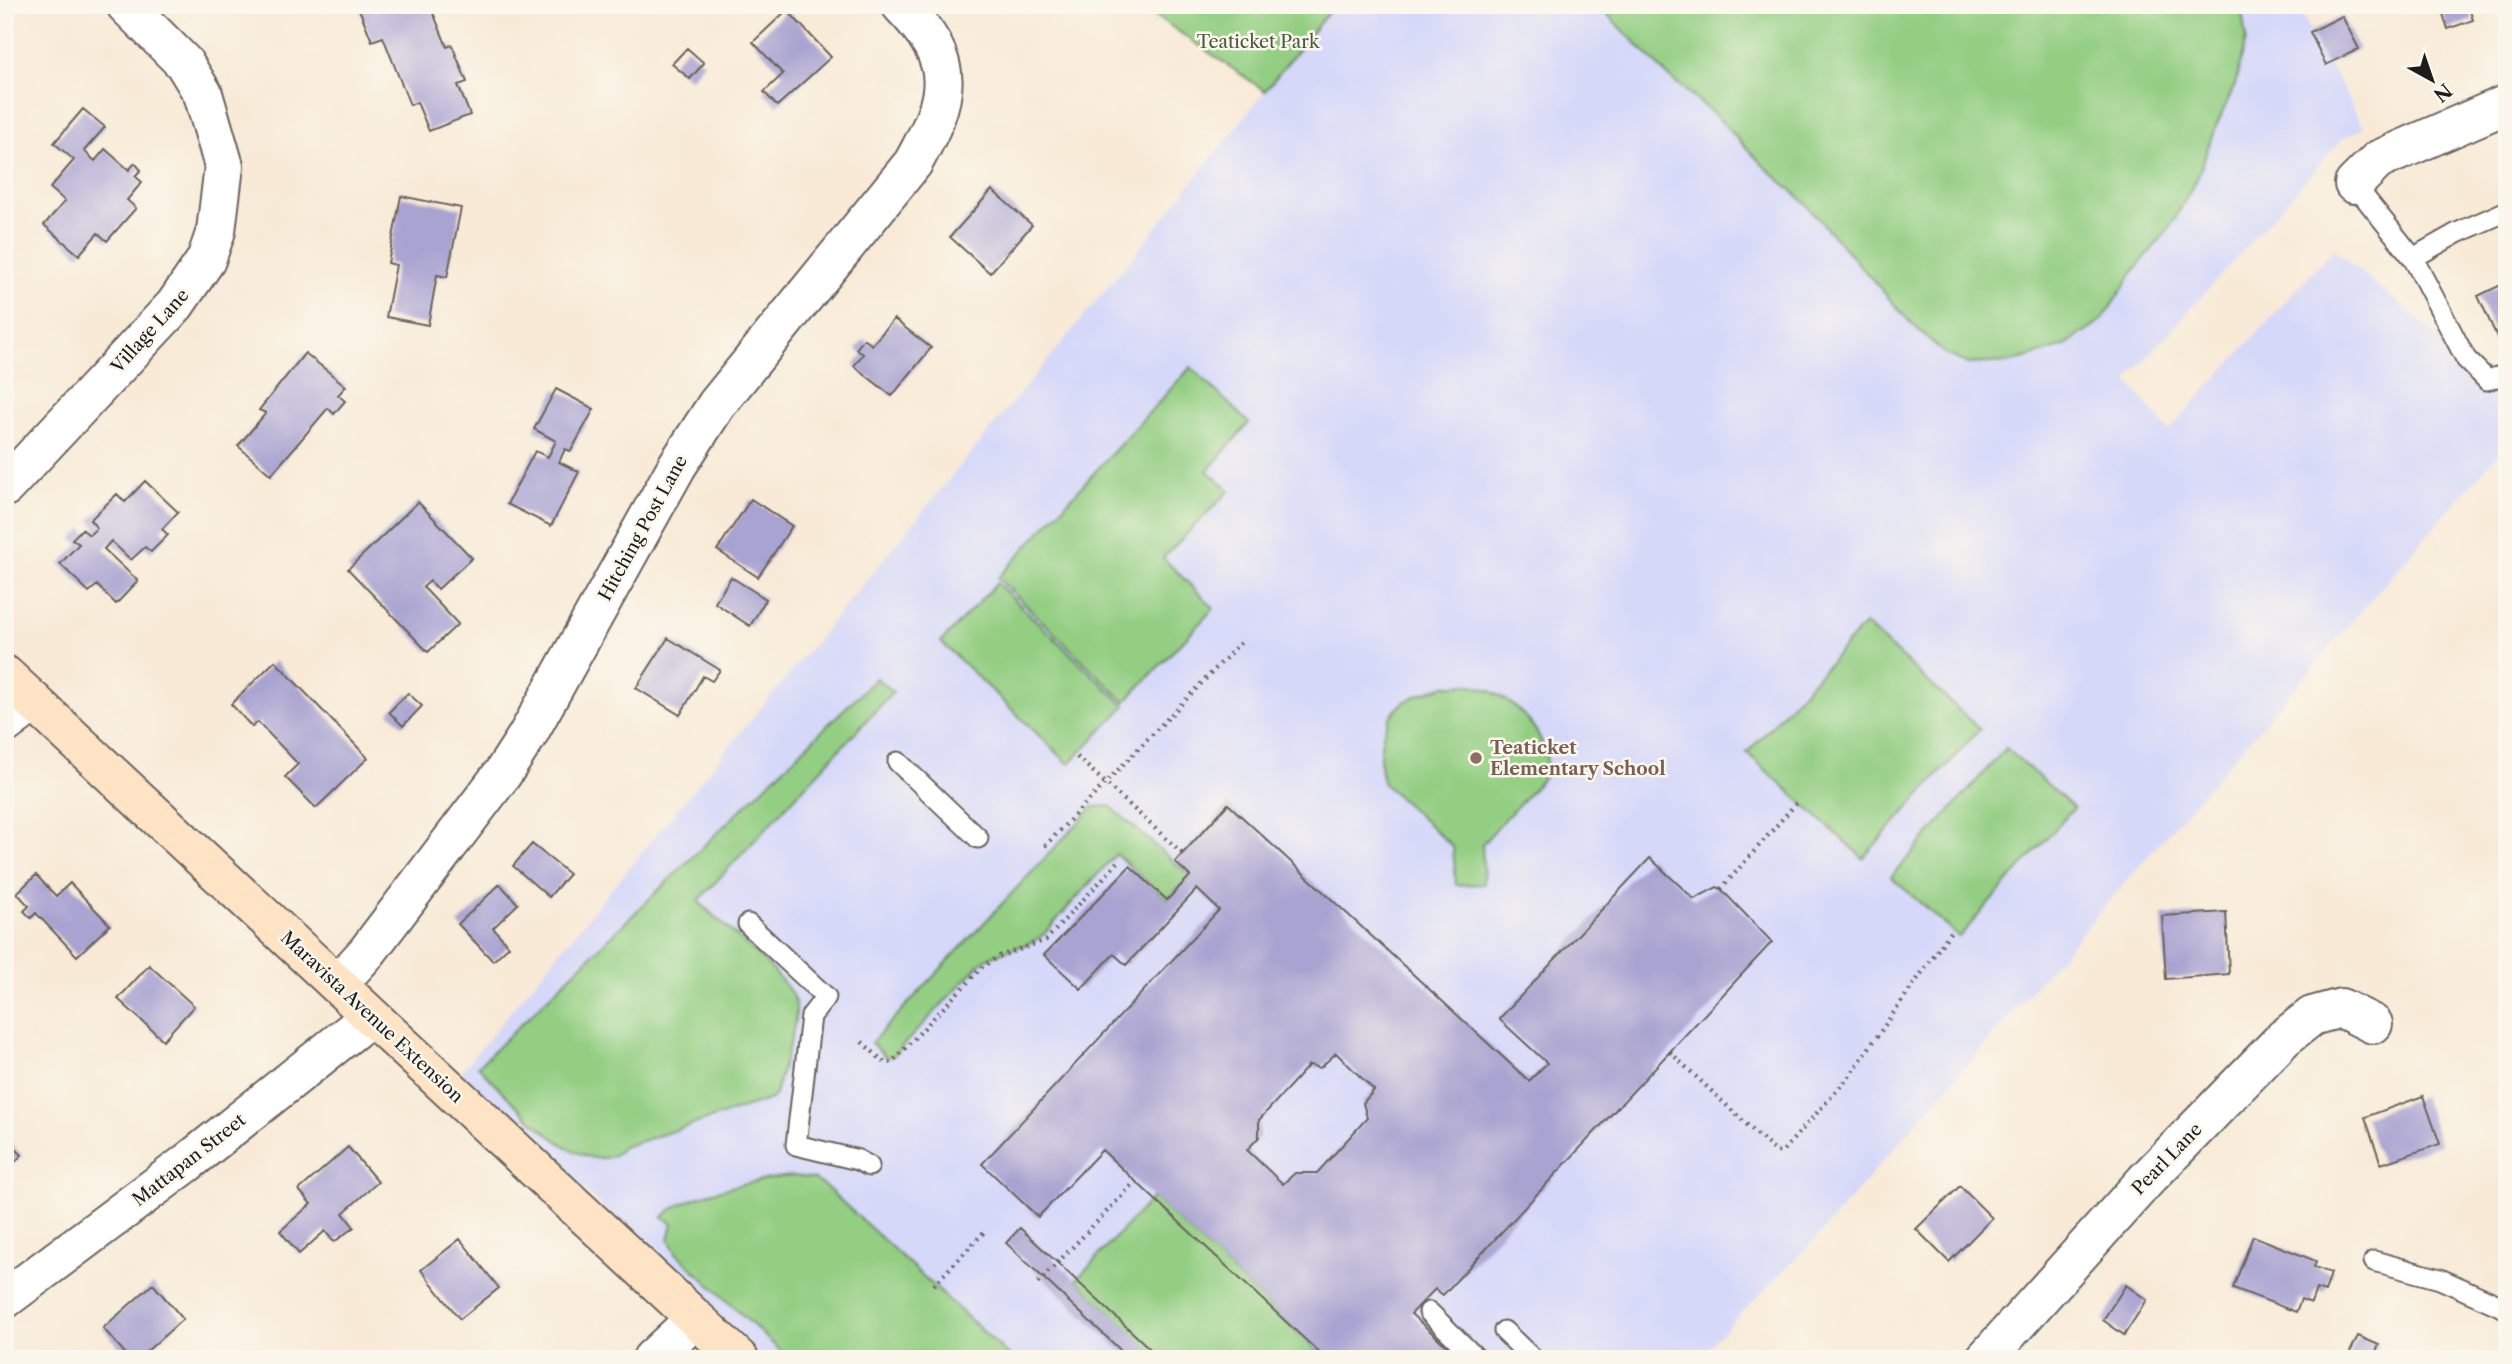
<svg xmlns="http://www.w3.org/2000/svg" width="2512" height="1364" font-family="'Libre Caslon Text',serif">
<style>
.built{fill:#d5d8f9}
.green{fill:#93ce82;stroke:#58754f;stroke-width:2}
.building{fill:#a9a3d1;fill-rule:evenodd}
.lines{fill:none;stroke-linecap:round;stroke-linejoin:round}
.service-casing{stroke:#69645d;stroke-width:23}
.minor-casing{stroke:#69645d;stroke-width:42}
.secondary-casing{stroke:#69645d;stroke-width:42}
.path{stroke:#69645d;stroke-width:4.5;stroke-dasharray:2 5;stroke-linecap:butt}
.service{stroke:#fff;stroke-width:19}
.minor{stroke:#fff;stroke-width:38}
.secondary{stroke:#fee4c5;stroke-width:38}
.education-dot{fill:#8d6e63;stroke:#fbf7ec;stroke-width:2.5}
.labels{text-anchor:middle;stroke-width:5;stroke-linejoin:round;paint-order:stroke}
.park-label{font-size:18px;fill:#465a40;stroke:#fbf7ec}
.street-label{font-size:18px;fill:#1c1c1c;stroke:#fbf7ec}
.education-label{font-size:18px;font-weight:bold;fill:#785e54;stroke:#fbf7ec;text-anchor:start}
</style>
<rect width="100%" height="100%" fill="#fbf7ec"/>
<filter id="ink" filterUnits="userSpaceOnUse"><feTurbulence type="fractalNoise" baseFrequency=".0143" numOctaves="2"/><feDisplacementMap in="SourceGraphic" scale="14" xChannelSelector="R" yChannelSelector="G"/><feConvolveMatrix kernelMatrix="1 2 1 2 8 2 1 2 1" color-interpolation-filters="sRGB"/></filter>
<filter id="wash" filterUnits="userSpaceOnUse"><feTurbulence type="fractalNoise" baseFrequency=".00686" numOctaves="4" result="noise"/><feDisplacementMap in="SourceGraphic" scale="28" xChannelSelector="R" yChannelSelector="G"/><feGaussianBlur stdDeviation="1.57" result="paint"/><feColorMatrix in="noise" values="0 0 0 0 0 0 0 0 0 0 0 0 0 0 0 0 0 1.4 0 .05"/><feComposite in="paint" operator="in"/></filter>
<g filter="url(#wash)">
<rect width="100%" height="100%" fill="#f8ead7"/>
<path class="built" d="M1334 5H2297L2364 128 2344 137 2127 380 2169 431 2333 249 2507 393V443L1818 1236 1696 1359H764L460 1073 1131 259Z"/>
<path class="green" d="M1140 5H1334L1265 91Z
M1598 5H2241L2246 39 2235 85 2213 133 2197 179 2169 229 2136 268 2102 320 2064 346 2039 354 2011 362 1968 364 1944 353 1909 321 1802 200 1763 165 1716 116 1667 75Z
M1191 367 1249 423 1207 471 1230 490 1163 558 1214 608 1125 702 998 578Z
M997 583 1125 706 1069 764 941 642Z
M1865 624 1980 729 1863 858 1747 753Z
M876 678 893 692 698 901C718 922 794 980 796 1006 798 1025 780 1073 775 1095L771 1099 623 1147C587 1192 502 1090 478 1066Z
M1449 685C1458 685 1468 683 1476 686 1513 696 1551 734 1547 774L1482 844 1484 884 1456 885 1453 847 1384 784C1379 771 1379 760 1381 746 1387 703 1410 696 1449 685Z
M2006 748 2074 808 1959 937 1891 877Z
M1110 806 1190 876 1167 900 1116 854 1044 934C1027 949 1002 948 983 961L892 1057H886L871 1043 1093 807Z
M795 1176 814 1179 826 1187 1013 1359H789L676 1253 669 1239 673 1224 663 1217C683 1194 764 1178 795 1176Z
M1153 1197 1326 1359H1159L1076 1280Z"/>
<g id="blocks">
<path class="building" d="M368 5H430L447 47 452 45 467 82 458 85 470 115 429 131 417 102 410 105 383 37 372 41 359 9Z
M2440 5H2468L2473 20 2448 29Z
M787 10 831 57 777 106 764 92 783 74 753 42Z
M2342 16 2359 49 2326 65 2310 32Z
M687 48 704 63 690 79 672 64Z
M83 109 105 127 84 151 95 161 105 149 129 170 135 163 141 170 135 176 142 182 127 200 136 208 107 241 98 233 79 255 44 225 65 201 50 188 74 160 54 143Z
M992 190 1032 225 990 273 950 237Z
M401 196 461 208 447 277 437 275 428 325 386 317 396 265 388 263Z
M2507 282V351L2504 352 2478 296Z
M894 319 931 348 892 396 854 366 863 354 856 349 864 339 872 345Z
M305 353 346 386 338 395 345 401 334 414 328 408 271 475 238 446 266 413 259 410Z
M556 389 594 409 571 451 565 449 559 462 579 472 551 526 507 504 535 451 548 457 556 441 534 429Z
M145 481 178 512 162 529 168 535 151 552 145 547 131 560 111 541 104 549 138 581 116 604 97 585 89 592 60 564 79 544 72 539 82 529 89 535 97 528 90 520 117 494 125 502Z
M751 499 792 526 758 577 717 550Z
M418 502 472 558 438 589 430 581 423 587 458 624 428 652 348 569Z
M731 577 766 599 750 626 715 603Z
M668 638 720 670 712 681 703 676 680 715 636 688Z
M275 661 368 758 316 808 285 777 298 764 258 722 252 727 231 704Z
M408 693 422 706 403 726 389 712Z
M1228 804 1529 1081 1547 1063 1499 1019 1650 858 1694 899 1717 887 1721 889 1772 942 1443 1295 1435 1289 1411 1314 1461 1359H1326L1102 1150 1038 1217 982 1164 1219 910 1197 889 1126 965 1114 954 1081 989 1044 955 1130 866 1167 900 1190 876 1175 862ZM1336 1053 1374 1090 1363 1103 1367 1118 1317 1173H1295L1283 1184 1247 1150 1259 1137V1120L1309 1065 1320 1068Z
M532 844 569 874 549 897 513 866Z
M36 875 56 896 70 883 110 925 77 956 36 913 31 918 24 911 29 906 17 893Z
M500 884 518 904 493 928 509 946 493 961 458 924Z
M2226 912 2229 974 2166 979 2162 916Z
M149 965 194 1006 163 1040 118 999Z
M2423 1096 2440 1144 2381 1164 2365 1117Z
M5 1138 22 1155 5 1172Z
M348 1147 378 1182 343 1213 354 1227 334 1242 325 1231 299 1254 280 1231 311 1204 299 1190Z
M1960 1186 1992 1218 1949 1262 1916 1229Z
M1020 1228 1076 1280 1161 1359H1130L1006 1243Z
M2253 1236 2316 1261 2314 1267 2331 1273 2325 1292 2316 1289 2311 1303 2301 1299 2296 1312 2233 1288Z
M460 1239 499 1288 460 1319 421 1270Z
M153 1284 183 1319 138 1359H130L103 1328Z
M2126 1285 2147 1300 2124 1335 2103 1320Z
M2358 1336 2379 1345 2373 1359H2360L2349 1354Z"/>
</g>
</g>
<g filter="url(#ink)">
<use href="#blocks" fill-opacity="0" stroke="#69645d" stroke-width="2"/>
<g class="lines">
<g class="service-casing">
<path id="service" d="M2354 184 2413 258
M2507 211 2457 233 2413 258 2466 359 2487 380 2507 374
M898 762 978 838
M748 924 826 997 811 1016 796 1145 858 1160 869 1166
M2374 1261 2440 1279 2507 1309
M1429 1312 1477 1359
M1504 1331 1533 1359"/>
</g>
<g class="minor-casing">
<path id="minor" d="M2354 184 2378 160 2507 104
M5 487 175 305 206 260 216 231 224 166 203 94 184 63 126 5
M5 724 34 702
M338 984 367 952 503 773 527 736 677 466 717 404 913 163C950 96 959 64 901 5
M5 1299 187 1163 370 1017
M652 1359 695 1319
M1985 1359 2146 1180 2284 1038 2312 1016 2341 1008 2373 1024"/>
</g>
<g class="secondary-casing">
<path id="secondary" d="M5 675 739 1359"/>
</g>
<path class="path" d="M1077 757 1182 853
M1045 846 1242 641
M1721 889 1799 800
M862 1042 885 1063 892 1062 983 966 1000 956 1046 940 1120 860
M1670 1052 1776 1152H1782L1848 1078 1951 931
M1038 1283 1136 1181
M934 1285 984 1232"/>
<use href="#service" class="service"/>
<use href="#minor" class="minor"/>
<use href="#secondary" class="secondary"/>
</g>
</g>
<circle class="education-dot" cx="1476" cy="758" r="7"/>
<g class="labels">
<g class="park-label">
<text x="1258" y="48">Teaticket Park</text>
</g>
<g class="street-label">
<text transform="translate(150 331) rotate(-48)" y="6">Village Lane</text>
<text transform="translate(643 528) rotate(-61)" y="6">Hitching Post Lane</text>
<text transform="translate(372 1017) rotate(43)" y="6">Maravista Avenue Extension</text>
<text transform="translate(2167 1159) rotate(-46)" y="6">Pearl Lane</text>
<text transform="translate(189 1160) rotate(-38)" y="6">Mattapan Street</text>
</g>
<g class="education-label">
<text x="1490" y="754">Teaticket<tspan x="1490" dy="21">Elementary School</tspan></text>
</g>
</g>
<rect width="2512" height="1364" fill="none" stroke="#fbf7ec" stroke-width="28"/>
<g transform="translate(2432 80) rotate(140)" stroke="#fbf7ec" stroke-width="5" paint-order="stroke">
<path d="M0-5L12 26L0 18L-12 26Z" fill="#1c1c1c"/>
<text y="-10" font-size="19" font-weight="bold" text-anchor="middle" fill="#1c1c1c">N</text>
</g>
</svg>
